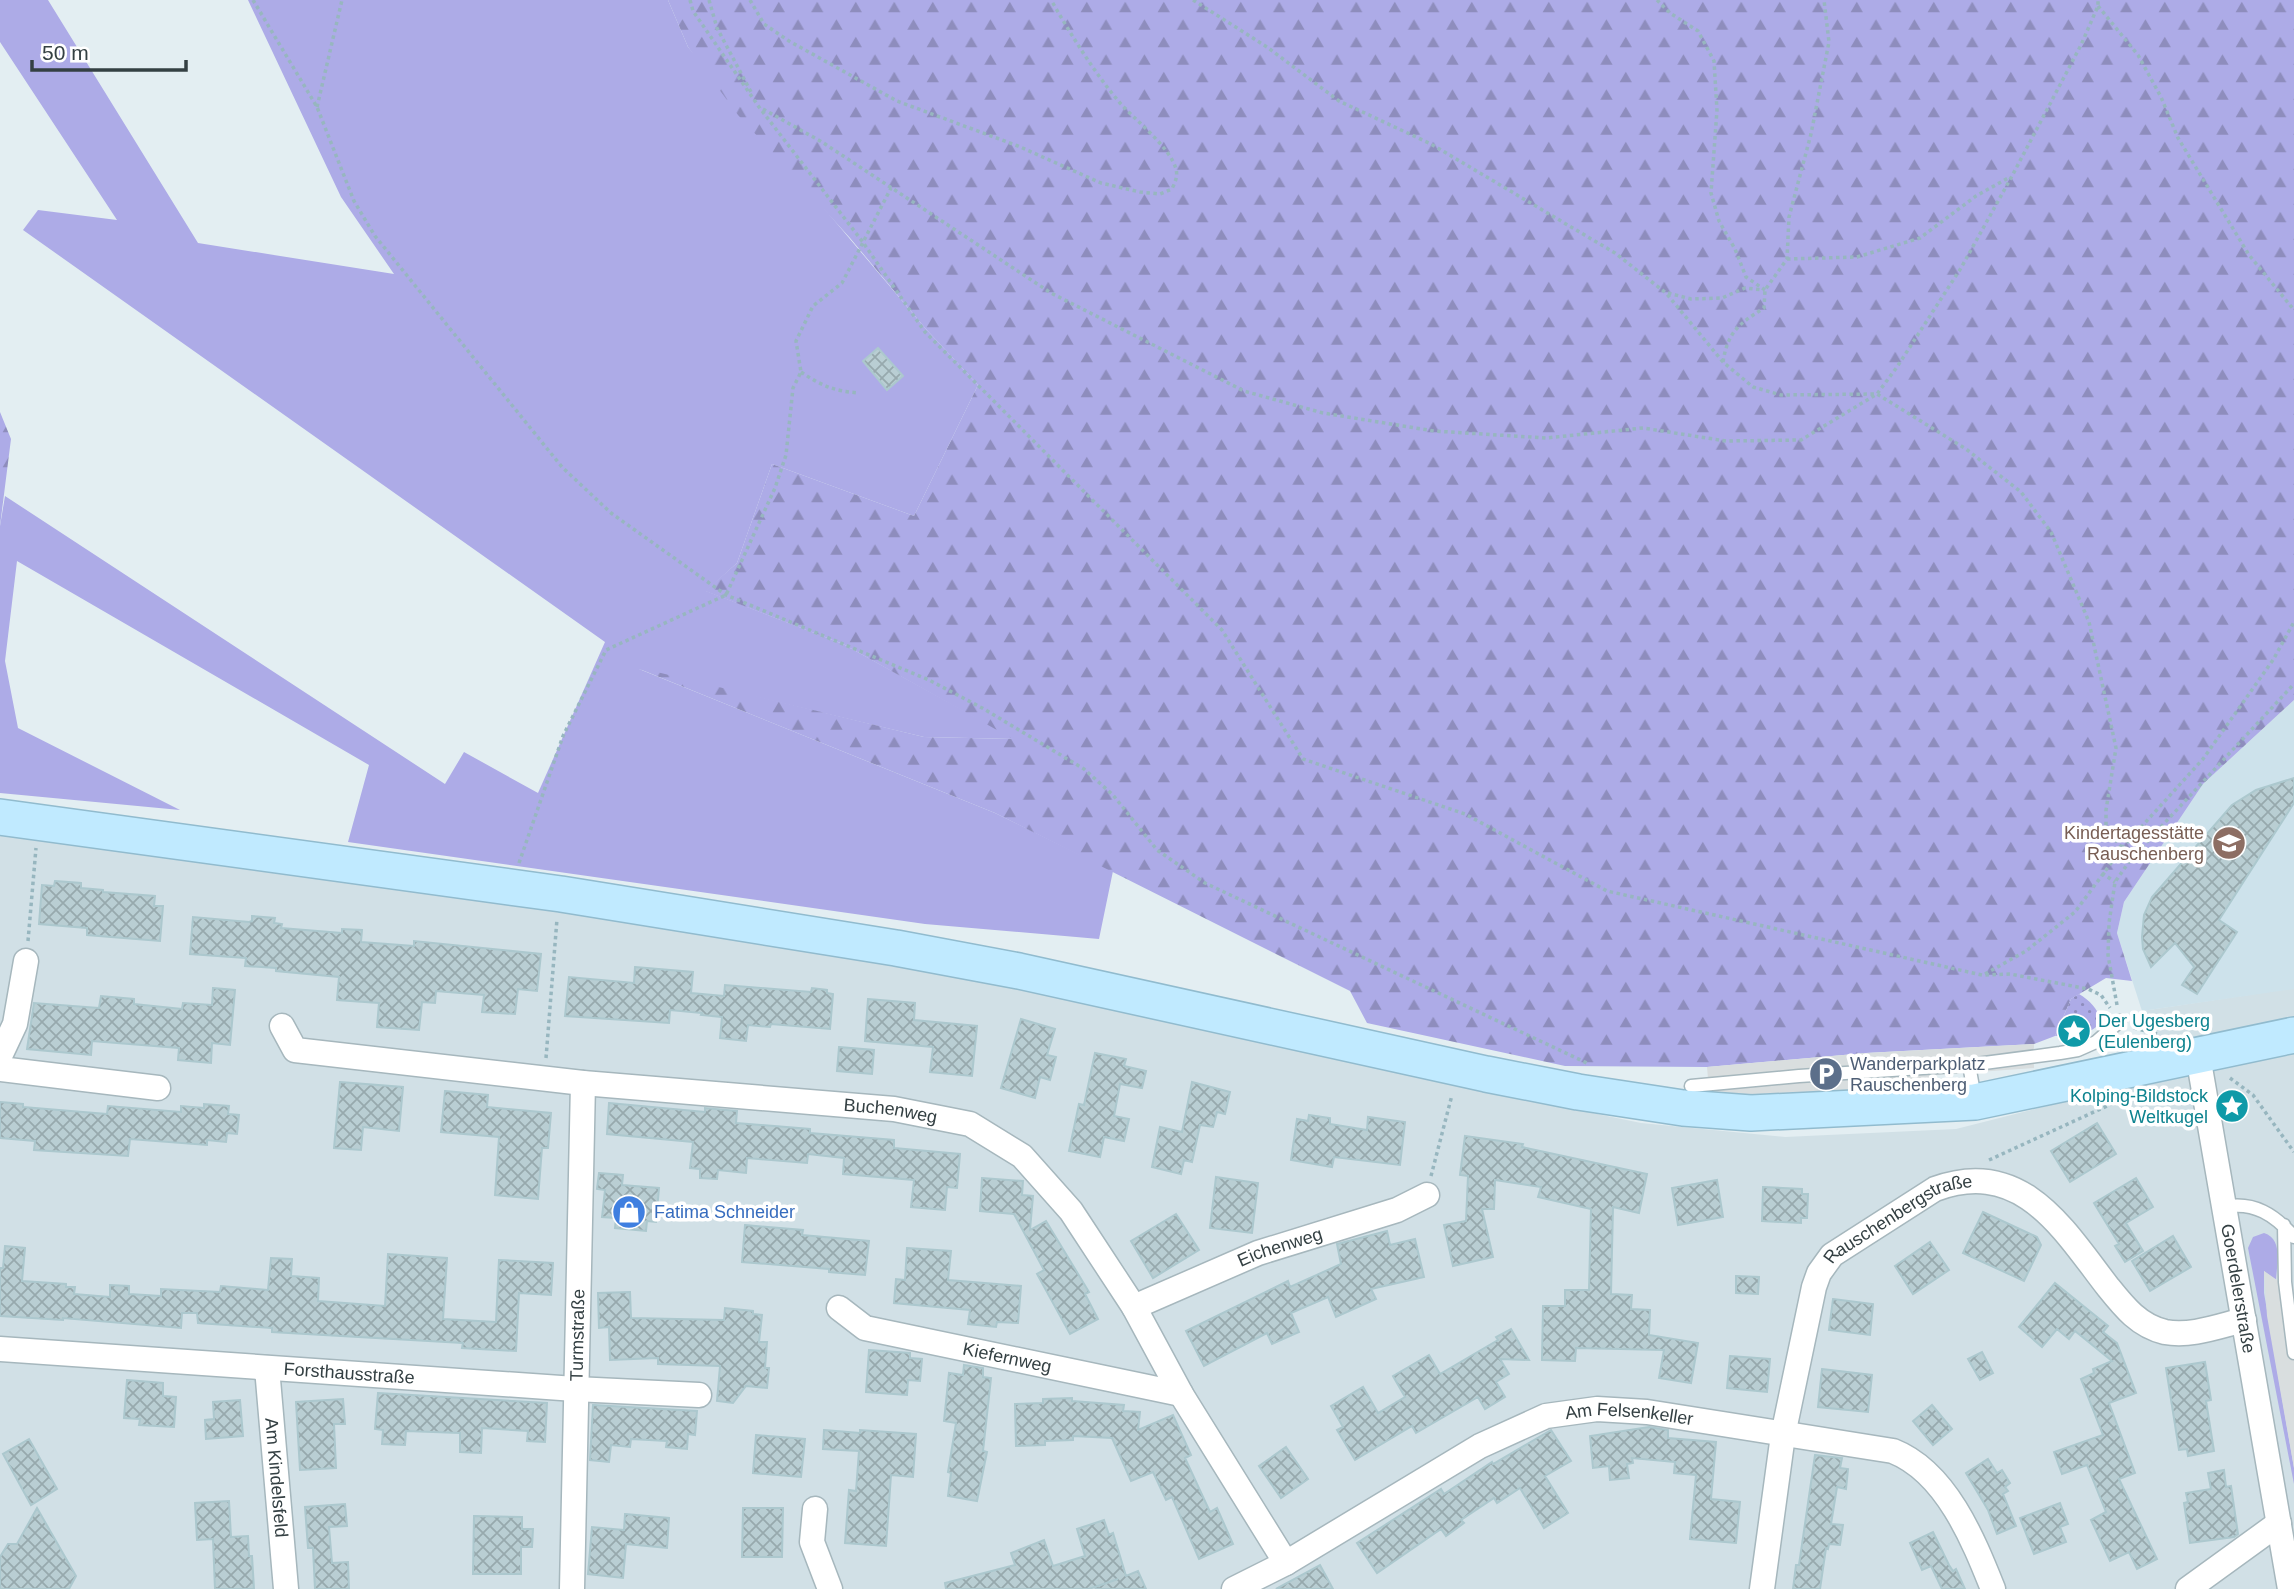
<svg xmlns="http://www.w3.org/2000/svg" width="2294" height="1589" font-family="Arial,sans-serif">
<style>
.residential{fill:#d1e0e6}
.education{fill:#cde2eb}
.grass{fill:#adabe7}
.forest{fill:url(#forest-firs)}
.park{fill:url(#park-dots)}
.parking{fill:#d9dedf}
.building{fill:url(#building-cross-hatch);stroke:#acc8ce;stroke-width:2}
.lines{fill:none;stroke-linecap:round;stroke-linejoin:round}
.service-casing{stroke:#a6b7bd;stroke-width:15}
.minor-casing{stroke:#a6b7bd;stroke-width:27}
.secondary-casing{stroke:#91bbce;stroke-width:38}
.path{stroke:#97b6bf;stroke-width:3.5;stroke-dasharray:3.5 3.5;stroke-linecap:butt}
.service{stroke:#fff;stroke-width:12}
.minor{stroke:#fff;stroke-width:24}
.secondary{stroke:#c0eaff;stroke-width:35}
.labels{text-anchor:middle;stroke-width:7;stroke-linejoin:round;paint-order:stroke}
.education-label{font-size:18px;fill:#785e54;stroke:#fff;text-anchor:end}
.culture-label{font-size:18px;fill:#0d838f;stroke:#fff;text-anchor:start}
.service-label{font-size:18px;fill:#4e5e75;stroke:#fff;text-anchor:start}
.street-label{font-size:18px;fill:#344043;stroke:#fff}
.shop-label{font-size:18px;fill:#366cbe;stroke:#fff;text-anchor:start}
</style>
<defs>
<pattern id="forest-firs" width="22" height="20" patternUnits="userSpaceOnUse" patternTransform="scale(1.75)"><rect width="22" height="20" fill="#adabe7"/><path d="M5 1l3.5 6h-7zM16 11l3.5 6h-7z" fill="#8e8dbd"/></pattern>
<pattern id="park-dots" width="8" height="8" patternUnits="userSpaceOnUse" patternTransform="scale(1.75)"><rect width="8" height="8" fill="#adabe7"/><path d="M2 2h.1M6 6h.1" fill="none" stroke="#8e8dbd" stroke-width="1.8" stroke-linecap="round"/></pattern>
<pattern id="building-cross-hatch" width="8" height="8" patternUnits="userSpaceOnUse" patternTransform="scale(1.75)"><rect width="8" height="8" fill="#b9ced3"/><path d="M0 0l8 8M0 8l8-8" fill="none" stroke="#97a9ad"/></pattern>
</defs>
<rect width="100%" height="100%" fill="#e3eef2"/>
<path class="residential" d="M0 825 927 964 1209 1027 1441 1082 1641 1123 1785 1137 1956 1129 2079 1098 2147 1077 2142 1011 2294 988V1589H0Z"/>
<path class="education" d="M2294 700V989L2142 1011 2117 933 2124 902 2203 784Z"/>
<path class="grass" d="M0 0H48L198 243 394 274 341 197 248 0H668L688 47 925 328 978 385 914 516 772 464 737 563 706 591 843 644 1015 739 924 737 639 669 995 813 1113 871 1099 939 925 924 348 842 369 765 17 561 5 661 18 728 180 810 0 793V526L5 496 445 784 464 752 538 793 605 642 23 230 38 210 117 220 0 42Z
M2264 1233C2283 1239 2277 1263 2276 1280L2264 1271V1293L2294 1468V1484L2248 1248 2253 1237Z"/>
<path class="forest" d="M668 0H2294V700L2203 784 2124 902 2117 933 2132 981 2106 978 2071 999 2055 1036 2034 1044 1866 1053 1707 1067 1565 1066 1367 1023 1350 991 995 813 632 666 924 737 1013 739 843 644 705 591 737 563 772 464 914 516 978 385 925 328 850 238 738 115 688 47Z
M0 412 11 439 0 526Z"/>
<path class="park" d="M2079 994C2096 1004 2113 1026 2083 1033 2074 1036 2064 1035 2055 1036L2071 999Z"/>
<path class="parking" d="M2034 1044V1068L1936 1075V1089L1710 1101 1707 1067 1866 1053Z
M2264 1271 2290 1289 2294 1317V1468L2267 1316Z"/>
<path class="building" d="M878 348 903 376 887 390 863 361Z
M2294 778V803L2219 920 2237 932 2197 994 2182 985 2194 967 2175 943 2151 967 2143 949 2142 937 2144 915 2152 897 2232 805 2256 790Z
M55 881 81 883V888L103 890V892L155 896 154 906H163L160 941 87 935V928L39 924 42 885 54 886Z
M252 916 275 918 274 923 282 924 281 928 342 933V929L362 930 361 942 414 946V941L541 954 537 991 518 989 515 1014 482 1012 484 995 436 991 435 1003 422 1002 419 1030 377 1027 379 1003 337 1000 339 977 276 971V968L245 966 246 958 190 954 193 917 249 922 252 921Z
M635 967 693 972 691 993 724 996 725 985 811 992 812 988 827 990V993L833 994 830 1029 771 1024 770 1027 748 1025 746 1041 720 1038 722 1017 701 1015 702 1013 670 1010 669 1023 565 1016 569 977 634 983Z
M213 988 235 990 230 1045 212 1043 211 1063 178 1060 179 1048 92 1041 91 1055 27 1049 34 1003 99 1008 101 996 134 999V1004L182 1009 183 1003 212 1005Z
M868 999 915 1003 914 1020 977 1026 972 1076 930 1072 933 1047 865 1041Z
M1021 1019 1055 1029 1047 1055 1056 1057 1050 1080 1040 1077 1035 1098 1001 1088Z
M839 1047 874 1050 872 1074 837 1071Z
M1095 1053 1126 1059 1124 1066 1146 1071 1142 1088 1120 1084 1114 1116 1129 1119 1124 1141 1104 1137 1100 1157 1069 1151 1079 1104 1084 1105Z
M340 1082 403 1087 399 1131 363 1127 361 1150 334 1148Z
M1192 1082 1230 1092 1225 1114 1217 1112 1213 1127 1200 1125 1192 1162 1184 1160 1181 1174 1152 1167 1160 1127 1182 1132Z
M445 1091 488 1095 487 1107 551 1113 548 1148H542L538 1199 495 1195 499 1137 441 1132Z
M0 1102 23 1104V1107L107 1114 108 1106 181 1112V1106L204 1108V1104L229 1106 228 1114 239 1115 237 1134 227 1133 226 1142 207 1140V1145L130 1139 128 1156 34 1150 35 1141 0 1138Z
M609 1103 705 1112V1108L737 1111 736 1123 810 1129V1133L894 1140V1148L960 1154 957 1188 947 1187 945 1210 911 1207 914 1180 843 1174 844 1158 808 1154 807 1163 747 1158 746 1173 718 1170 717 1179 700 1178V1169L690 1168 693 1142 607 1134Z
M1309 1115 1330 1118V1124L1367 1130 1368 1117 1405 1122 1400 1165 1334 1157 1332 1167 1291 1160 1297 1119 1308 1121Z
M2097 1123 2116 1154 2070 1182 2051 1151Z
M1465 1136 1523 1144 1522 1147 1647 1174 1639 1213 1613 1207 1611 1294 1632 1295 1631 1309 1650 1310 1649 1335 1698 1343 1691 1383 1659 1378 1664 1350 1576 1348 1575 1361 1542 1360 1543 1306H1565V1290H1589L1591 1209 1538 1197 1541 1187 1495 1180 1494 1209H1482L1493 1257 1453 1266 1444 1225 1466 1221 1468 1176 1460 1175Z
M599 1173 623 1175 622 1185 659 1188 656 1222 647 1221 646 1231 615 1228 616 1218 602 1217 605 1190 597 1189Z
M1216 1177 1258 1183 1252 1233 1210 1228Z
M982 1178 1023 1181 1022 1195 1033 1196 1030 1230 1046 1221 1089 1292 1085 1294 1098 1319 1070 1334 1037 1274 1044 1270 1014 1214 980 1211Z
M2136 1178 2153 1207 2126 1223 2143 1251 2125 1262 2115 1246 2119 1244 2094 1203Z
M1717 1180 1723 1217 1678 1225 1672 1188Z
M1763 1187 1802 1189V1194H1808L1807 1218H1801V1223L1762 1221Z
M1983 1212 2037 1237 2041 1245 2024 1281 1963 1253Z
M1176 1214 1199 1250 1153 1278 1131 1241Z
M745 1225 803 1230 802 1235 869 1241 865 1275 829 1272V1269L742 1262Z
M1387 1231 1390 1245 1415 1239 1424 1277 1371 1289 1376 1299 1336 1317 1328 1297 1291 1313 1299 1332 1272 1344 1267 1333 1204 1366 1186 1331 1288 1281 1290 1287 1341 1264 1337 1244Z
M2173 1236 2191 1267 2150 1291 2132 1261Z
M1930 1242 1949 1270 1913 1294 1895 1266Z
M5 1246 25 1248 22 1281 66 1284V1287H75L74 1294 110 1297V1285L129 1286V1294L161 1296V1289L220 1292 221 1286 268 1290 271 1258 292 1259 291 1276 319 1278 318 1301 385 1306 388 1254 447 1258 443 1319 496 1322 499 1260 553 1263 551 1295 519 1293 516 1351 462 1348 463 1343 272 1332V1328L198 1323 197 1313H182L181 1328 63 1318V1320L0 1316V1268H3Z
M907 1248 951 1251 948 1280 1021 1286 1018 1323 997 1322 996 1327 968 1324 970 1310 894 1303 896 1279 905 1280Z
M1736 1276 1759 1277 1758 1294 1736 1293Z
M2055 1283 2108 1326 2103 1332 2117 1343 2136 1393 2109 1403 2135 1473 2119 1479 2157 1559 2137 1569 2129 1552 2110 1561 2091 1520 2106 1512 2087 1465 2062 1474 2054 1452 2103 1435 2081 1379 2094 1373 2093 1369 2112 1361 2075 1331 2069 1339 2057 1329 2042 1347 2019 1327Z
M630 1292 631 1318 724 1320 725 1308 753 1311V1314L762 1315 759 1342H767L765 1368H769L767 1388 746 1386 733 1403 717 1401 720 1366 658 1364V1358L610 1360 609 1327 599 1328 598 1293Z
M1833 1299 1873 1304 1870 1335 1829 1330Z
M1511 1329 1529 1360 1500 1359 1509 1374 1496 1382 1505 1397 1485 1409 1478 1397 1416 1433 1412 1426 1355 1460 1337 1430 1343 1427 1331 1406 1363 1387 1378 1413 1405 1397 1393 1376 1429 1355 1440 1374 1498 1340 1496 1337Z
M869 1350 910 1353V1358L922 1359 920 1381 908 1380 907 1395 866 1392Z
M1982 1352 1993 1373 1980 1380 1968 1359Z
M1730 1356 1770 1359 1767 1392 1727 1388Z
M2205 1362 2211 1400 2206 1401 2214 1451 2188 1456 2187 1449 2179 1450 2166 1368Z
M964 1365 983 1368V1377L991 1378 983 1451 987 1452 977 1501 948 1496 951 1473 948 1472 956 1423 944 1421 949 1373 963 1375Z
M1822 1369 1872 1375 1868 1412 1818 1407Z
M127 1380 163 1383V1396L176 1397 174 1427 139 1425 140 1419 124 1418Z
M378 1393 547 1403 545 1442 527 1441 528 1431 482 1428 481 1453 460 1452V1433L406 1431 405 1445 382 1444 383 1430 375 1429Z
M1072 1398V1401L1124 1405 1123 1411 1140 1412 1138 1430 1173 1415 1191 1455 1185 1458 1210 1512 1217 1508 1233 1544 1199 1559 1172 1497 1166 1500 1153 1472 1131 1481 1112 1438 1073 1436V1440L1045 1441V1445L1016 1446 1015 1404 1043 1403V1399Z
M343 1399 345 1424H334L336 1468 300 1470 296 1402Z
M240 1400 243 1436 206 1439 205 1420 214 1419 213 1402Z
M593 1405 697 1411 695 1435 688 1434 687 1449 666 1447 667 1441 631 1439 630 1447 611 1445 609 1462 590 1460Z
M1932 1405 1952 1429 1933 1445 1913 1421Z
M1649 1427 1668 1430V1438L1716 1442 1711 1499 1740 1502 1736 1543 1690 1539 1696 1475 1674 1473 1675 1462 1632 1458 1633 1463 1627 1464 1629 1478 1610 1480 1609 1466 1593 1468 1590 1436Z
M824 1430 860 1433V1430L916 1434 913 1477 891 1475 886 1546 845 1543 849 1490 856 1491 859 1451 823 1449Z
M1551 1430 1571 1461 1545 1476 1568 1513 1544 1528 1520 1488 1497 1503 1494 1498 1461 1520 1464 1523 1446 1536 1441 1529 1377 1573 1357 1543 1441 1489 1444 1494 1492 1462 1493 1464Z
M756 1435 805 1439 801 1477 753 1473Z
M29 1439 57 1489 31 1505 3 1454Z
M1286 1447 1308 1479 1281 1498 1259 1466Z
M1815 1455 1842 1458 1840 1468 1848 1469 1846 1489 1837 1487 1831 1524 1843 1525 1840 1545 1829 1544 1828 1549 1826 1548 1820 1589H1793L1796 1565H1799Z
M1988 1459 1997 1473 2002 1470 2010 1483 2005 1487 2008 1491 2003 1494 2016 1526 1997 1534 1988 1510 1966 1473Z
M2224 1470 2226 1487 2231 1486 2238 1534 2234 1537 2190 1543 2184 1503 2188 1502 2186 1493 2211 1489 2208 1473Z
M229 1501 231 1537 248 1536 249 1556H252L254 1589H215L213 1539 197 1540 195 1503Z
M2060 1503 2068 1524 2060 1527 2066 1542 2034 1554 2020 1518Z
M345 1504 347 1526 329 1527 332 1563 348 1562 349 1589H315L313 1548H308L305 1507Z
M37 1508 76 1576 69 1589H0V1557L8 1544H17Z
M743 1508H783L782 1557H742Z
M625 1514 669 1518 667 1548 626 1544 623 1578 588 1574 592 1527 624 1530Z
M474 1516 522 1517V1529H533L532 1547H521V1574H473Z
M1104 1520 1109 1535 1113 1533 1126 1576 1138 1571 1146 1589H1096L1095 1587 1118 1579 1089 1589H946L945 1583 1015 1565 1011 1553 1044 1540 1053 1566 1085 1556 1077 1529Z
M1933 1532 1949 1565 1953 1571 1956 1569 1965 1589H1942L1931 1566 1922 1570 1910 1543Z
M1320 1565 1333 1589H1276Z"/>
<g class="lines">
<g class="service-casing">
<path id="service" d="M1969 1065 1975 1098
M1691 1086 1799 1076 1969 1065 2060 1053 2078 1050 2096 1042 2120 1021
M2224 1207C2254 1201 2275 1215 2294 1237
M2284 1225 2285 1282 2294 1353"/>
</g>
<g class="minor-casing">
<g id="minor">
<path id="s1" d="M282 1026 295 1050 583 1083 894 1109 970 1124 1022 1156 1071 1211 1134 1307 1181 1394 1286 1563"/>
<path d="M0 1056 15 1024 26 961"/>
<path id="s2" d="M2198 1056 2290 1589"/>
<path d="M0 1069 158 1088"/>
<path id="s3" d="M1134 1307 1258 1253 1397 1210 1427 1195"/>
<path id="s4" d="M839 1308 865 1328 1181 1394"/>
<path id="s5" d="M0 1349 575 1389 699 1395"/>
<path id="s6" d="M267 1368 286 1589"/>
<path d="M815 1509 812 1542 830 1589"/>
<path id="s7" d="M572 1589 583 1083"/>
<path id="s8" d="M1234 1589 1286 1563 1480 1446 1546 1416 1597 1409 1647 1412 1893 1451C1946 1472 1973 1539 1993 1589"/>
<path id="s9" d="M1762 1589 1783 1435 1814 1287 1819 1273 1832 1255 1935 1189C2022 1157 2063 1229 2108 1287 2124 1307 2139 1326 2165 1332 2191 1337 2219 1326 2244 1320"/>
<path d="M2188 1589 2279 1523"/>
</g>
</g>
<g class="secondary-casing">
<path id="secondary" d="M0 817 561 894 896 948 1019 971 1486 1074 1578 1092 1683 1108 1751 1113 1975 1102 2294 1035"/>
</g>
<path class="path" d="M253 0 317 107 354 201 375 236 562 467 611 513 726 595 929 680 984 709 1084 769 1113 795 1157 850 1205 883 1589 1064
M690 0 693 11 759 107 862 241 925 332 1222 630 1303 759 1465 814 1607 891 1982 975 2010 974 2088 989 2101 995 2110 1008
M709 0 717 28 751 92
M750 0 764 24 789 41 897 101 1018 146 1101 183 1140 192 1160 194 1172 189C1175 182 1178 177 1176 169 1170 147 1135 120 1120 103 1093 71 1072 36 1051 0
M1193 0 1267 47 1339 101 1431 144 1615 253 1666 293 1723 362 1753 387 1781 395 1877 394 1966 449 2021 492 2051 532 2089 622 2116 748 2106 810V828L2131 859
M1657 0 1670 13 1698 31 1714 61 1717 110 1711 193 1719 221 1735 249 1746 277 1765 290
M2098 6 2138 55 2161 97 2178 138 2249 255 2294 310
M317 107 342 0
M763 109 822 142 1051 293 1244 391 1323 413 1434 431 1546 438 1643 428 1726 441 1801 440 1877 394 1897 367 1961 268 2012 176 2081 45 2098 6V0
M1787 259 1857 257 1920 238 1976 196 2010 177
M1668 293 1691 299 1722 298 1745 288 1763 290
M1723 362C1728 331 1739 324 1764 308L1765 290 1787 259 1789 217 1811 134 1829 42 1824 0
M801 372C822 386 834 391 859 393
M519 863 563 736 606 650 726 595 775 488 786 455 793 388 801 372 796 341 813 306 842 283 891 188
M2102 873 2115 882
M28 941 36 848
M1985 974 2026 951 2075 912 2123 847 2203 759 2273 660 2294 622
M2117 1005 2108 955 2109 923 2115 882 2131 859 2294 684
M2134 1028 2157 1034
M546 1058 557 919
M2230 1078 2253 1095 2294 1152
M1989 1160 2118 1101
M1431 1176 1452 1095"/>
<use href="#service" class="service"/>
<use href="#minor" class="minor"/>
<use href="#secondary" class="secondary"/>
</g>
<defs>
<g id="school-disc" transform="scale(1.75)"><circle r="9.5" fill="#8d6e63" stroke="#fff"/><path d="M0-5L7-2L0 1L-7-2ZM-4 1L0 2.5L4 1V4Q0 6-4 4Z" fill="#fff"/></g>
<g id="sight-disc" transform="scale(1.75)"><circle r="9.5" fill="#0f9aa8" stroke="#fff"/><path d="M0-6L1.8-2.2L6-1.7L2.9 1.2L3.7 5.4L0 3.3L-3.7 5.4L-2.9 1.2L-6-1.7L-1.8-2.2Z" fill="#fff"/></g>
<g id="parking-disc" transform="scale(1.75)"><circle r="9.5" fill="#5c6f8a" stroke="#fff"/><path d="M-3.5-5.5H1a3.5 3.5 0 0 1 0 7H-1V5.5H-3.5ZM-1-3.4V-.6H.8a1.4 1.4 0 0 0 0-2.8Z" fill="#fff"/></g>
<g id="shop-disc" transform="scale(1.75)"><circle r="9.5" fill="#3f7fe0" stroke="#fff"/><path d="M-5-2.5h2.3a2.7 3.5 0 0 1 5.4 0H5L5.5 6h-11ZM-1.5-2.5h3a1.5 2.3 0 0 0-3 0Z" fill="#fff"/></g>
</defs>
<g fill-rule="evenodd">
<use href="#school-disc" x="2229" y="843"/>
<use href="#sight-disc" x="2074" y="1031"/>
<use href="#parking-disc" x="1826" y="1074"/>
<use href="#sight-disc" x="2232" y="1106"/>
<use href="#shop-disc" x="629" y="1212"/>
</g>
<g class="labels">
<g class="education-label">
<text x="2204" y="839">Kindertagesstätte<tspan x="2204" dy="21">Rauschenberg</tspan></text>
</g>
<g class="culture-label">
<text x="2098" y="1027">Der Ugesberg<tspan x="2098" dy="21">(Eulenberg)</tspan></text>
<text x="2208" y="1102" text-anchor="end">Kolping-Bildstock<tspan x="2208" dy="21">Weltkugel</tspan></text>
</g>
<g class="service-label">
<text x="1850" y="1070">Wanderparkplatz<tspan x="1850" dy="21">Rauschenberg</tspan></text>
</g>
<g class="street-label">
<text dy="6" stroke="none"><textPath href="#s1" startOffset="626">Buchenweg</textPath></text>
<text dy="6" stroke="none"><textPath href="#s9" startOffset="420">Rauschenbergstraße</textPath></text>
<text dy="6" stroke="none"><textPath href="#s3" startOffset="158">Eichenweg</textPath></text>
<text dy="6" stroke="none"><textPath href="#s2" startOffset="236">Goerdelerstraße</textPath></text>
<text dy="6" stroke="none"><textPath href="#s7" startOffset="254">Turmstraße</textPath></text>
<text dy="6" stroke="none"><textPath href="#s4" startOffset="178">Kiefernweg</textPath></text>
<text dy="6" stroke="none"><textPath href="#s5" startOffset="350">Forsthausstraße</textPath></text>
<text dy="6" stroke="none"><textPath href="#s8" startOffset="441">Am Felsenkeller</textPath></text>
<text dy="6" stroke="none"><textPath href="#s6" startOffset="110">Am Kindelsfeld</textPath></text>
</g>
<g class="shop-label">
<text x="654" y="1218">Fatima Schneider</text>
</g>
</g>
<path d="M32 60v10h154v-10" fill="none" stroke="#344043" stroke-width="3.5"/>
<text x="42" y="60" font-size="21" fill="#344043" stroke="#ffffff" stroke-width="5" paint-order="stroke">50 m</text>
</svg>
